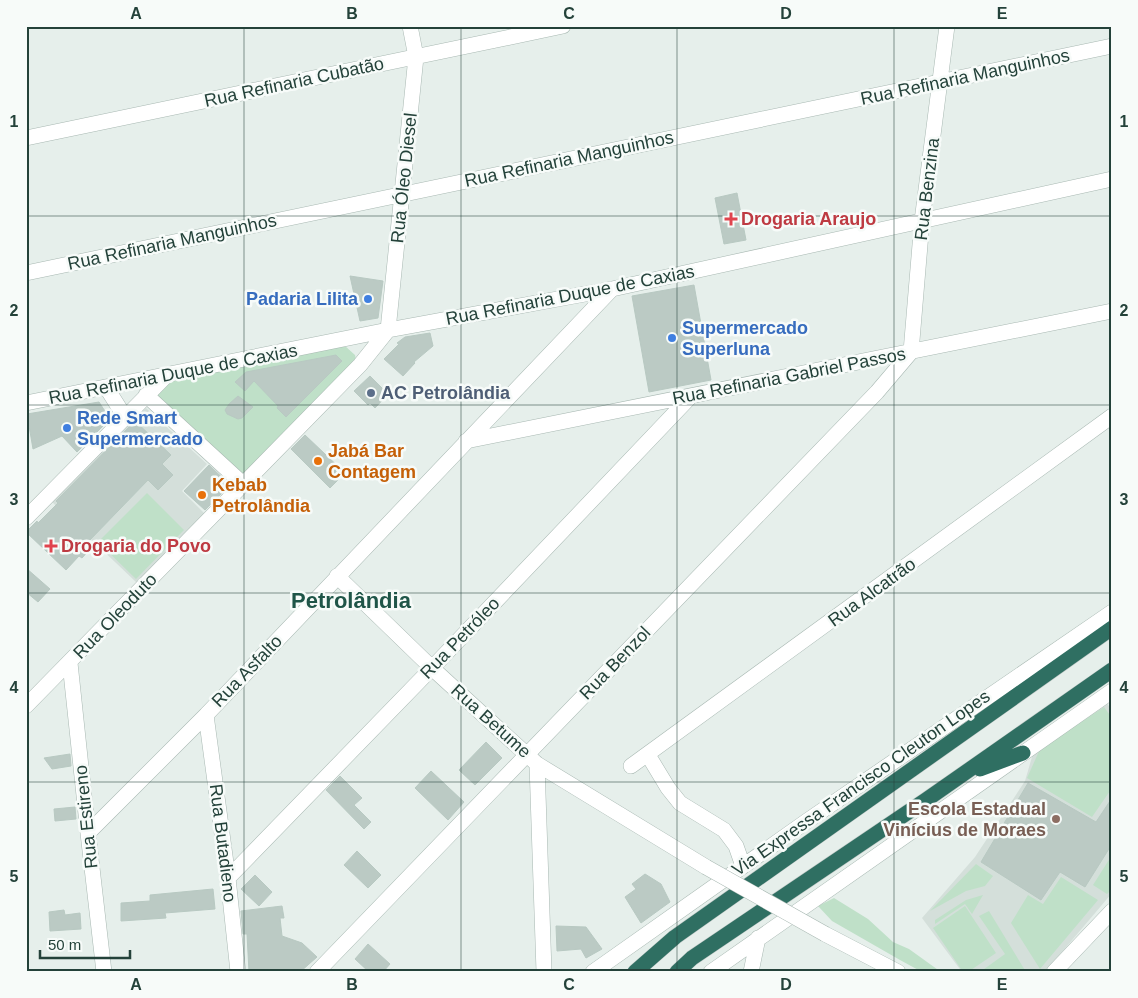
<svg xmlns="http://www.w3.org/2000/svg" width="1138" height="998" font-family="Helvetica,sans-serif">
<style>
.built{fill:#d4dfda}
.green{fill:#bfe0c8}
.building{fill:#bbcac4;stroke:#b8c9c2}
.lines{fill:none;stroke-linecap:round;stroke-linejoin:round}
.minor-casing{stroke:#a8b8b2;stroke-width:16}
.highway-casing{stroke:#c2cac8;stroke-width:16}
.minor{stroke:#fff;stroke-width:15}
.highway{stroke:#2f6f62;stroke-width:15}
.minor-bridge-casing{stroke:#a8b8b2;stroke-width:16;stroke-linecap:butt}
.minor-bridge{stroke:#fff;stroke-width:15}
.grid{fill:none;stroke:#24423a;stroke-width:1;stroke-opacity:0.55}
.health-dot{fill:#e0444e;stroke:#f7fbf9;stroke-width:2}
.shop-dot{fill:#3f7fe0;stroke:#f7fbf9;stroke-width:2}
.service-dot{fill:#5c6f8a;stroke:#f7fbf9;stroke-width:2}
.food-dot{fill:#e8710a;stroke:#f7fbf9;stroke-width:2}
.education-dot{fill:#8d6e63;stroke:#f7fbf9;stroke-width:2}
.labels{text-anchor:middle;stroke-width:5;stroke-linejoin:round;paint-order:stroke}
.street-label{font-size:18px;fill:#24423a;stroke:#f7fbf9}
.health-label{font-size:18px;font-weight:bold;fill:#be3a42;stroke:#f7fbf9;text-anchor:start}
.shop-label{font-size:18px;font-weight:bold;fill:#366cbe;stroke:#f7fbf9;text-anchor:start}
.service-label{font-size:18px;font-weight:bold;fill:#4e5e75;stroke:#f7fbf9;text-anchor:start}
.food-label{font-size:18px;font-weight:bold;fill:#c56008;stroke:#f7fbf9;text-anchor:start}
.education-label{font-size:18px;font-weight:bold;fill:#785e54;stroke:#f7fbf9;text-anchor:end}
.district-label{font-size:22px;font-weight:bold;fill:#1f5548;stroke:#f7fbf9}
.neatline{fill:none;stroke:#24423a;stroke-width:2}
.grid-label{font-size:16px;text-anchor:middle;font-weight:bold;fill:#24423a}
</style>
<rect width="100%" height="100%" fill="#e6efeb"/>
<path class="built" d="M146 408 207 464 182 491 205 514 137 583 51 501Z
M1106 702 1112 710V893L1045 972H962L922 918 975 857 1025 781 1034 750Z"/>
<path class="green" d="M345 346 355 355 357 365 242 480 155 397 173 378Z
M147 493 184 530 136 579 98 542Z
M1104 707 1112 718V788L1092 817 1027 778 1040 749Z
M1112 855V889L1107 894 1093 885Z
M976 864 993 876 985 886 966 891 930 911Z
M1061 877 1098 900 1040 969 1011 923 1028 895 1043 904Z
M983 895 972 914 965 904 935 924V920L966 900Z
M834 898 868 919 893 942 909 949 941 972H922L900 960 832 921 818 906Z
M965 906 996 953 968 972H963L933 928Z
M989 911 1026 972H980L1005 954 979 916Z"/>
<path class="building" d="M737 193 746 240 724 244 715 198Z
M350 276 383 281 378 318 360 321Z
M694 285 711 380 649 392 632 296Z
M430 333 433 346 414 362 415 363 403 376 384 359 399 344 397 343 405 337Z
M336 355 342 361 286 417 277 408 278 406 254 381 245 391 235 382 246 372Z
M370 376 388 394 375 408 370 403 368 405 354 391Z
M238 396 253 407 242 418 238 419 227 414 225 410 229 404Z
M99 402 110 419 77 452 62 436 33 449 27 414Z
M135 421 171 455 162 464 173 475 158 490 148 480 89 541 94 545 82 558 79 556 66 570 26 532 37 521 38 523 58 503 56 501Z
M305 435 345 473 330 488 291 449Z
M209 465 230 485 205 510 184 491Z
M26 568 50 589 38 602 26 592Z
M486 742 502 758 475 785 459 770Z
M70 754 71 766 52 769 44 758Z
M431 771 464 802 448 820 415 788Z
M340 776 362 798 354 805 371 822 364 829 326 790Z
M1028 783 1096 822 1112 798V844L1085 887 1060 872 1041 900 981 862Z
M75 807 76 819 55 821 54 809Z
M357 851 381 875 368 888 344 865Z
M645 874 661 884 670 902 641 923 625 897 636 889 632 884Z
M255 875 272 892 259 906 241 889Z
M213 889 215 909 165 913 166 918 121 921V903L150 901V895Z
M282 906 284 918H280L282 936 302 943 317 957 300 972H249L247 934H243L241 911Z
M64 910 65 915 80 913 81 929 50 931 49 912Z
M556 926 586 927 602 949 586 958 581 949 557 951Z
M368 944 390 964 383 972H369L355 959Z"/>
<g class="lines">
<g class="minor-casing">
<path id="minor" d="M26 138 563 26
M26 273 1112 46
M388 330 416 57 410 26
M911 352 922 221 947 26
M106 387 125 417
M146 395 243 484
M26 403 388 330 612 289 1112 179
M466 441 1112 311
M26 518 166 376
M337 576 432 668 537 764 706 867
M70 663 88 833 104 972
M26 706 360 365 388 330
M206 715 228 878 238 972
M648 755 668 788 680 803 724 830 736 846 743 866
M537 764 544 972
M631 766 1112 416
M88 833 206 715 612 289
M228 878 432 668 691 396
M825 934 898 972
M317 972 877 392 911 352
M593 972 807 821 1112 612
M711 972 1112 691
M751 972 758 938
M1054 972 1112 911"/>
</g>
<g class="highway-casing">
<path id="highway" d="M980 769 1023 753
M635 972 675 937 1112 628
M677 972 692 958 926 800 1112 670"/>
</g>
<use href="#minor" class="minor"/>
<use href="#highway" class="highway"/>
<g class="minor-bridge-casing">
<path id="minor-bridge" d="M706 867 825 934"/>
</g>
<use href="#minor-bridge" class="minor-bridge"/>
</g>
<path class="grid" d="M244 26V972M461 26V972M677 26V972M894 26V972M26 216H1112M26 405H1112M26 593H1112M26 782H1112"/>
<g class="health-dot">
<path d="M728.5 211.5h5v5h5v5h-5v5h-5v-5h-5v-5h5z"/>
<path d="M48.5 538.5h5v5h5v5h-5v5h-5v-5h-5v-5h5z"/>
</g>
<g class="shop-dot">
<circle cx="368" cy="299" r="5"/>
<circle cx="672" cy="338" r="5"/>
<circle cx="67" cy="428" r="5"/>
</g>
<circle class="service-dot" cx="371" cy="393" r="5"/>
<g class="food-dot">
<circle cx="318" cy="461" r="5"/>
<circle cx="202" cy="495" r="5"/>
</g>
<circle class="education-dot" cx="1056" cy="819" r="5"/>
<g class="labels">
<g class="street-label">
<text transform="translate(965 77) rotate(-12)" y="6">Rua Refinaria Manguinhos</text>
<text transform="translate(294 82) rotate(-12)" y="6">Rua Refinaria Cubatão</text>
<text transform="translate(569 159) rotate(-12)" y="6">Rua Refinaria Manguinhos</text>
<text transform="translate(404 178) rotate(-84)" y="6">Rua Óleo Diesel</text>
<text transform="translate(927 189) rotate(-83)" y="6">Rua Benzina</text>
<text transform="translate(172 242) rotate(-12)" y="6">Rua Refinaria Manguinhos</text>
<text transform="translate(570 295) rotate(-11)" y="6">Rua Refinaria Duque de Caxias</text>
<text transform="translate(173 374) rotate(-11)" y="6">Rua Refinaria Duque de Caxias</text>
<text transform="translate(789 376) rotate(-11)" y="6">Rua Refinaria Gabriel Passos</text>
<text transform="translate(872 592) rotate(-36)" y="6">Rua Alcatrão</text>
<text transform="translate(115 616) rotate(-46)" y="6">Rua Oleoduto</text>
<text transform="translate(460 638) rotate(-46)" y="6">Rua Petróleo</text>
<text transform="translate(615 663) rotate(-46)" y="6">Rua Benzol</text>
<text transform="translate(247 671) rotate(-46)" y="6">Rua Asfalto</text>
<text transform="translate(491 721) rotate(42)" y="6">Rua Betume</text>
<text transform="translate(861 783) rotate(-35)" y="6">Via Expressa Francisco Cleuton Lopes</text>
<text transform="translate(86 817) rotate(-96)" y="6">Rua Estireno</text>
<text transform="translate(223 843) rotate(83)" y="6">Rua Butadieno</text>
</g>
<g class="health-label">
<text x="741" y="225">Drogaria Araujo</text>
<text x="61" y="552">Drogaria do Povo</text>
</g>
<g class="shop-label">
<text x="358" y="305" text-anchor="end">Padaria Lilita</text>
<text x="682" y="334">Supermercado<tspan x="682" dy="21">Superluna</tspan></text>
<text x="77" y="424">Rede Smart<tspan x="77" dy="21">Supermercado</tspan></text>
</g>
<g class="service-label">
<text x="381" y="399">AC Petrolândia</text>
</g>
<g class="food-label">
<text x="328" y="457">Jabá Bar<tspan x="328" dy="21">Contagem</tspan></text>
<text x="212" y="491">Kebab<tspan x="212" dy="21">Petrolândia</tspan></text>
</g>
<g class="education-label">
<text x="1046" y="815">Escola Estadual<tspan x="1046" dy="21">Vinícius de Moraes</tspan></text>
</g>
<g class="district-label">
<text x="351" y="608">Petrolândia</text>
</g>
</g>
<rect width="1138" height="998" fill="none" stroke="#f7fbf9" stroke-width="55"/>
<path d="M40 950v8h90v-8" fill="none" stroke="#24423a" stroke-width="2.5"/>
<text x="48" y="950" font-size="15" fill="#24423a" stroke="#f7fbf9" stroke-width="4" paint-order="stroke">50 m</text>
<rect x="28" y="28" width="1082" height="942" class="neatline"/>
<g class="grid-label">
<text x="136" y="19">A</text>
<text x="352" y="19">B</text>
<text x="569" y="19">C</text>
<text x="786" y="19">D</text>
<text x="1002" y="19">E</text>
<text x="14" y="127">1</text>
<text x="1124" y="127">1</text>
<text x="14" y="316">2</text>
<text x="1124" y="316">2</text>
<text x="14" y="505">3</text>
<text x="1124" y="505">3</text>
<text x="14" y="693">4</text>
<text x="1124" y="693">4</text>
<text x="14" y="882">5</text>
<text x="1124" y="882">5</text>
<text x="136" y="990">A</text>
<text x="352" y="990">B</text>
<text x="569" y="990">C</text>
<text x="786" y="990">D</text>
<text x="1002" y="990">E</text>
</g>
</svg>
